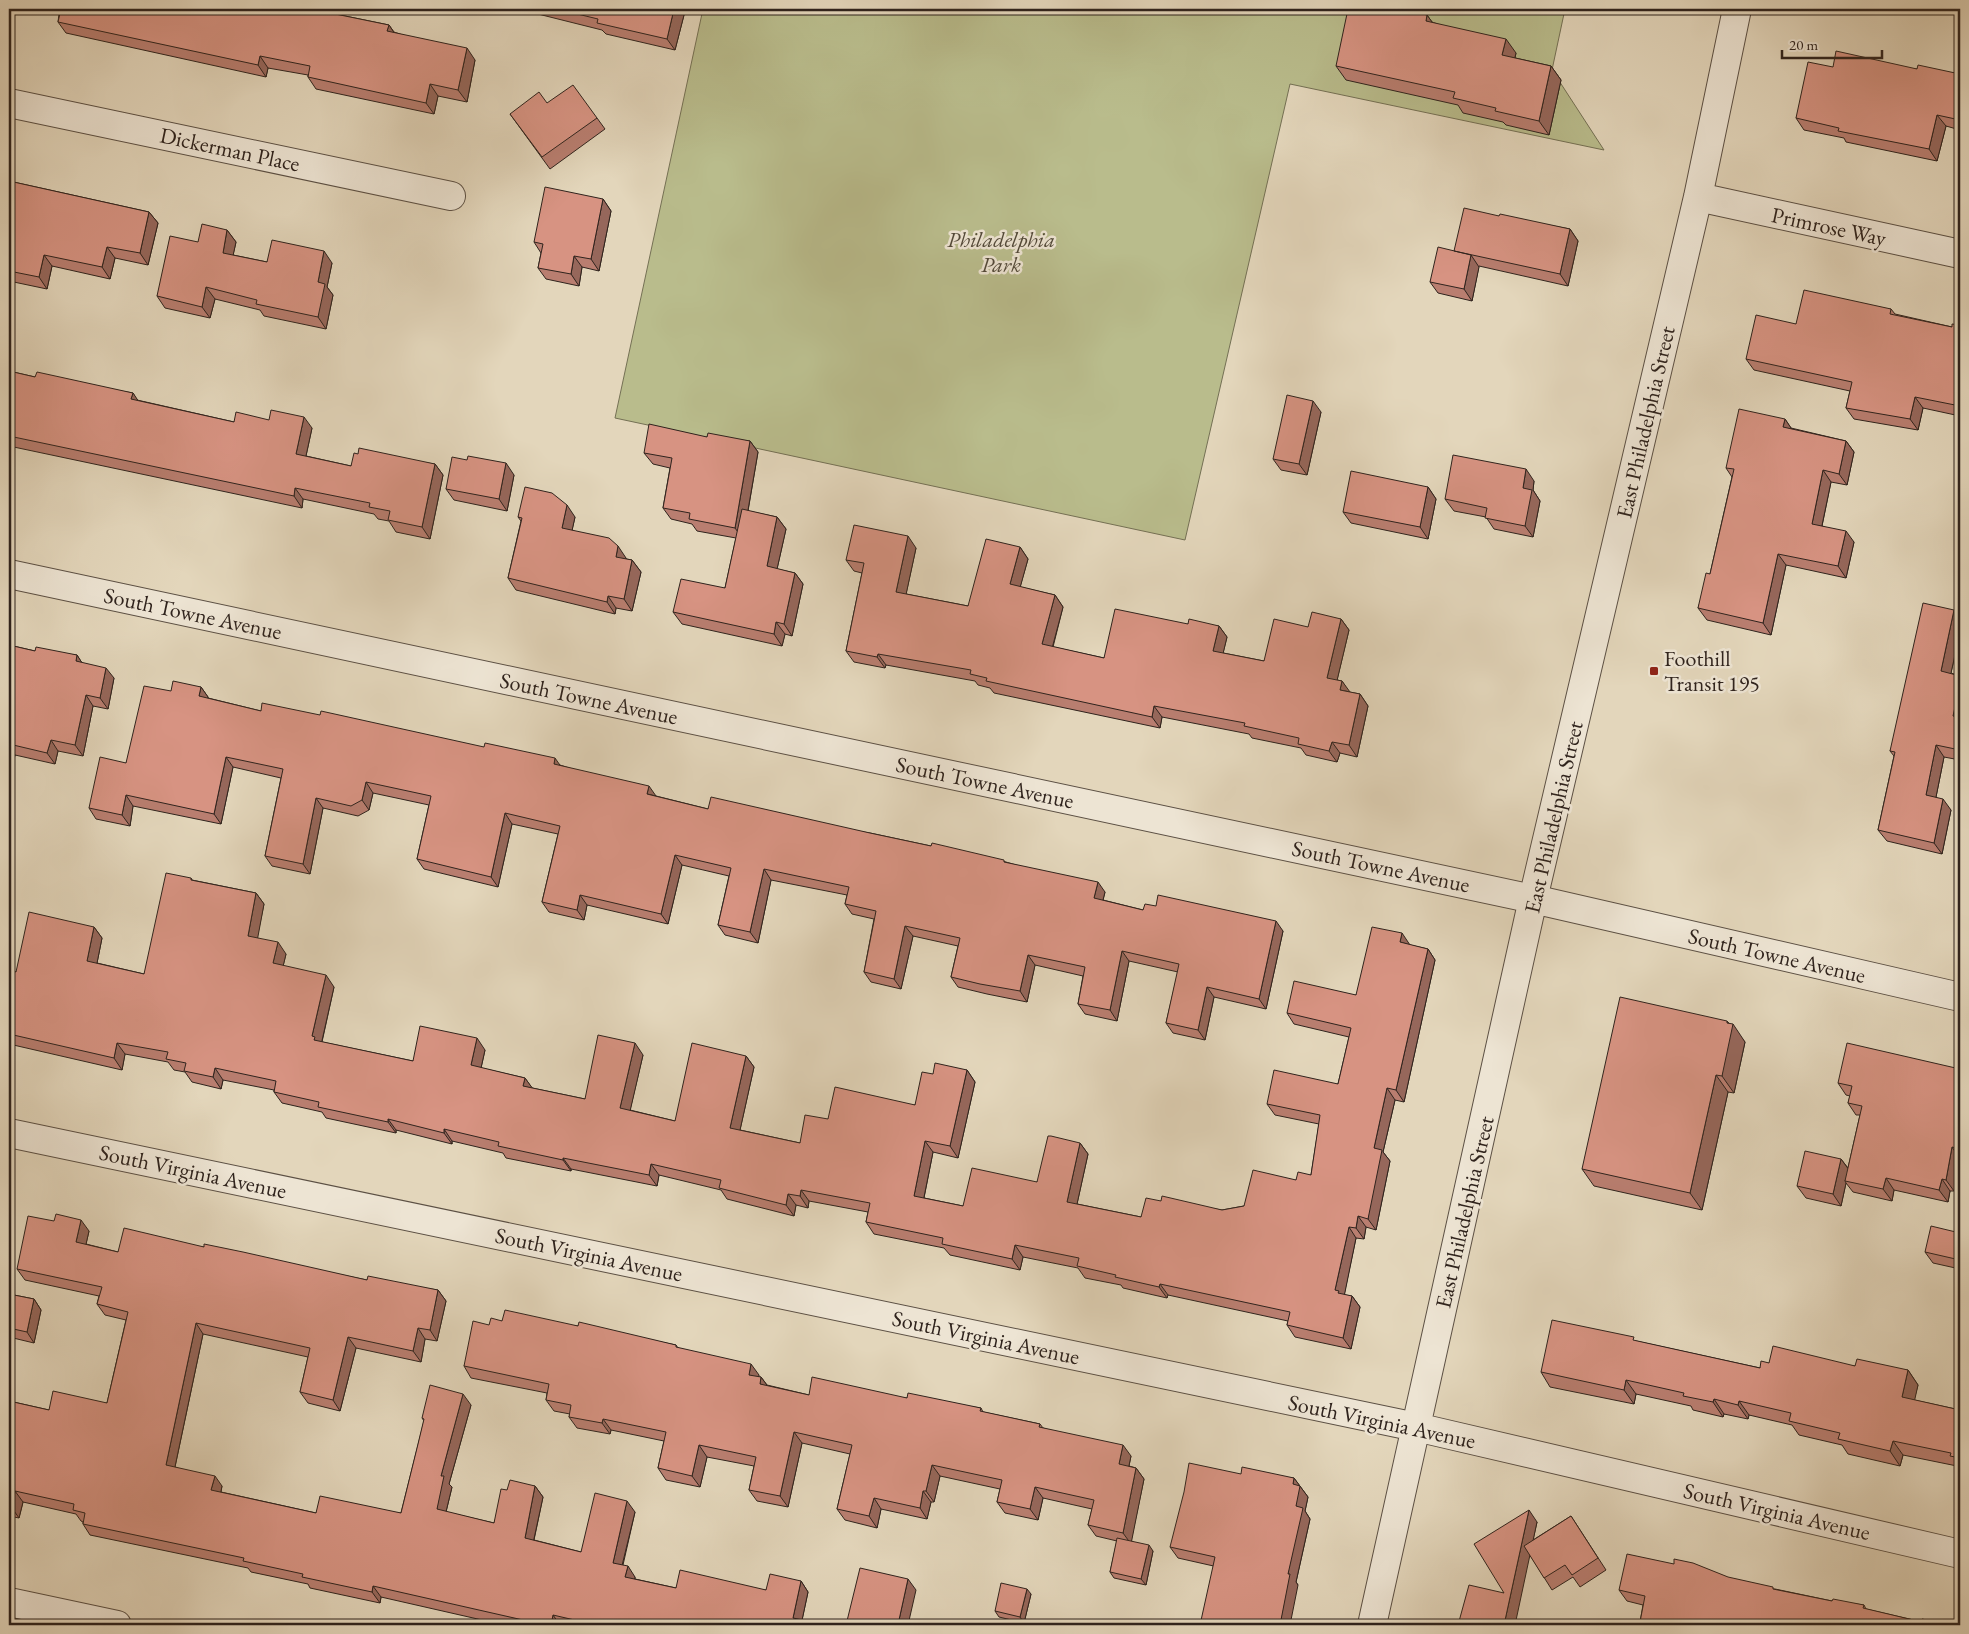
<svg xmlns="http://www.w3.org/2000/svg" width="1969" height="1634" font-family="'EB Garamond',serif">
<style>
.green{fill:#b9bc8c;stroke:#747054}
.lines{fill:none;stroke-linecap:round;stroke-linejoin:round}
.minor-casing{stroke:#5c5044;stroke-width:30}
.minor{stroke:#ede4d3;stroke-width:28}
.wall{fill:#b97e70;stroke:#2f231d}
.shaded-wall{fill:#96675b;stroke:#2f231d}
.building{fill:#d79382;stroke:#2f231d}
.poi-dot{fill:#8f2418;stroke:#ede4d3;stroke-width:2}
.labels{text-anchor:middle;stroke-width:5;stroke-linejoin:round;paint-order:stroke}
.street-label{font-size:22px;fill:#2f231d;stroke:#ede4d3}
.park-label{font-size:22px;font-style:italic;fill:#524939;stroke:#ede4d3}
.poi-label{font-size:22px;fill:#2f231d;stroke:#ede4d3;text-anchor:start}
</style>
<rect width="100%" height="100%" fill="#e3d6bb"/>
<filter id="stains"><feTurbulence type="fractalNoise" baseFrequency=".004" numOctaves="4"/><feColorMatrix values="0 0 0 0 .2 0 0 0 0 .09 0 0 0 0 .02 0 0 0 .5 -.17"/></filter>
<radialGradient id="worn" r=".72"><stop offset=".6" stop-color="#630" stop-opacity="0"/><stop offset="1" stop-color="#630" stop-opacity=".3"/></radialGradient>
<path class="green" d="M703 9H1565L1552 70 1604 150 1290 84 1185 540 615 418Z"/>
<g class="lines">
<g class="minor-casing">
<path id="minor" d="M9 103 451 196
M1698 197 1960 254
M9 574 1533 899 1960 997
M9 1133 1416 1427 1960 1554
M9 1602 117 1625
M1372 1625 1533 899 1698 197 1737 9"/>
</g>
<use href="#minor" class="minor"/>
</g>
<path class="wall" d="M36 9H311L389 25 394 32 475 60 467 102 438 96 434 114 316 89 308 77V75L268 68 266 77 66 33 58 22 59 14Z
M521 9H679L684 15 675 50 606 34 602 30 522 10Z
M1427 15 1432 22 1516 53 1515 58 1551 66 1561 80 1549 135 1506 125 1503 122 1463 113 1458 105 1346 80 1336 66Z
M1833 67 1917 69 1960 74V130L1946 126 1937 161 1846 142 1844 138 1804 130 1796 118Z
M510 114 597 118 605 129 550 169Z
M9 181 149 212 158 223 148 265 115 258 110 279 52 266 47 289 9 281Z
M603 199 611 211 599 271 582 267 579 286 546 279 538 268 541 253 534 242Z
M1499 216 1570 229 1578 241 1568 286 1479 266 1472 301 1438 293 1430 282 1454 251Z
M227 230 236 242 233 255 267 262 332 263 327 287 333 295 326 329 264 316 260 310 215 299 210 318 165 308 157 296 198 242Z
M1891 309 1895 314 1952 327 1960 325V416L1923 408 1918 430 1854 419 1846 408 1850 391 1754 370 1746 359 1796 324Z
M9 371 35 377 133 393 137 400 234 422 312 428 306 456 351 466 358 454 435 464 443 475 430 539 396 532 389 521 378 519 374 514 303 499 302 508 9 446Z
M1321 412 1307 475 1281 470 1273 459Z
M1785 419 1791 428 1846 441 1854 452 1847 485 1831 482 1822 526 1854 542 1846 578 1786 565 1771 635 1707 620 1698 608 1710 574 1732 477 1726 468Z
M707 437 750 441 758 452 748 511 777 517 786 529 777 569 795 573 803 584 792 636 785 634 782 646 682 624 673 612 725 588 736 538 697 531 692 524 671 519 663 508 670 468 653 464 644 453Z
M467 460 514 475 507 511 454 500 446 489Z
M1534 481 1533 490 1540 501 1533 537 1494 529 1486 517 1454 511 1445 499Z
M1428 487 1436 499 1428 539 1351 523 1343 512Z
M518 517H575L572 530 626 558V559L632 560 641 572 632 611 616 608 615 614 516 590 508 578 521 521Z
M1020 547 1028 559 1020 587 1055 595 1063 607 1053 647 1104 658 1188 624 1219 626 1227 637 1223 653 1264 661 1308 627 1341 619 1349 630 1337 680 1342 681 1349 692 1360 694 1368 706 1357 757 1340 753 1337 762 1306 755 1301 748 1252 738 1249 734 1162 717 1160 728 994 693 990 688 978 685 975 681 886 665 885 668 854 662 846 651 862 573 854 571 846 560 916 548 906 594 968 606Z
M1954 610 1960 619V632L1951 673 1960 676V760L1944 757 1936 797 1951 810 1942 854 1887 841 1878 830 1894 756 1890 751Z
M9 645 35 651 77 655 82 663 114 678 108 709 93 706 83 756 58 751 55 764 15 755 9 779Z
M201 687 208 697V698L261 711 560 765 656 796 708 809 870 833 1006 862 1105 892 1103 900 1143 910 1283 931 1266 1009 1214 997 1205 1040 1173 1033 1166 1023 1178 972 1129 961 1117 1021 1085 1014 1078 1004 1083 976 1035 965 1027 1002 987 994 958 987 951 977 958 946 913 936 901 989 871 982 864 972 874 919 852 914 845 904 847 895 771 880 758 943 725 935 718 925 729 876 682 865 668 924 587 905 584 920 549 912 542 902 558 834 512 824 498 887 424 869 417 859 429 805 373 793 369 810 358 816 323 808 310 874 272 866 265 856 281 778 233 767 221 824 133 806 130 826 96 819 89 808 126 763 171 691Z
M191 878 192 880 256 893 264 904 257 938 286 954 283 966 334 987 322 1042 413 1061 485 1050 481 1068 525 1078 532 1088 585 1099 643 1055 630 1110 675 1121 746 1056 754 1067 740 1130 800 1143 828 1119 915 1105 933 1074 967 1070 975 1082 958 1158 933 1152 924 1198 963 1206 1037 1182 1080 1143 1088 1154 1077 1204 1141 1217 1161 1201 1222 1210 1244 1206 1296 1180 1311 1175 1319 1124 1275 1115 1267 1104 1338 1084 1349 1037 1294 1024 1287 1013 1356 995 1410 945 1428 949 1435 960 1404 1102 1395 1100 1383 1152 1390 1161 1376 1230 1366 1227 1364 1239 1356 1238 1344 1295 1352 1296 1360 1307 1351 1349 1295 1337 1287 1325 1288 1321 1168 1295 1167 1298 1123 1288 1121 1285 1085 1278 1078 1268 1023 1257 1020 1270 950 1255 944 1248 874 1234 866 1222 868 1212 809 1201 808 1208 796 1205 794 1216 727 1199 721 1190 659 1175 657 1186 571 1169V1171L506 1158 503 1153 452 1141V1144L396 1130V1133L326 1118 322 1112 282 1103 274 1092V1090L223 1080 221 1089 192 1082 185 1072 174 1070 168 1062 125 1054 122 1070 9 1044V970L16 972 94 927 102 938 97 963 144 974Z
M1727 1021 1745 1042 1734 1093 1728 1092 1702 1210 1594 1186 1582 1169Z
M1960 1069V1159L1954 1191H1950L1948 1202 1894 1190 1892 1201 1853 1192 1846 1183 1841 1206 1806 1198 1797 1186 1841 1159 1848 1168 1860 1115H1856L1848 1103 1850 1096 1846 1095 1838 1083Z
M89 1231 86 1244 118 1252 204 1247 367 1280 438 1290 446 1301 437 1341 425 1339 421 1362 356 1348 340 1411 308 1403 300 1392 308 1357 203 1334 175 1467 222 1486 221 1492 316 1513H401L424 1421 422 1418 471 1405 449 1484 452 1487 446 1512 494 1523 507 1490 535 1486 543 1497 534 1540 581 1552 635 1512 623 1565 635 1577V1579L676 1588 766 1590 801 1581 808 1592 802 1620 827 1625H504L381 1597 380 1603 310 1588 308 1584 251 1572 248 1568 90 1535 83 1524V1522L81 1521 76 1514 23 1502 19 1518 9 1516V1401L49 1410 107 1403 126 1320 105 1315 97 1304 99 1296 25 1280 17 1269Z
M1960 1233V1269L1933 1263 1925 1252Z
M9 1294 34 1299 41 1310 34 1343 9 1337Z
M502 1321 578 1326 676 1345 678 1348 759 1375 758 1377H761L767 1385 809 1395 907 1398 981 1408 983 1412 1040 1424 1043 1428 1131 1456 1129 1466 1136 1468 1144 1479 1131 1541 1153 1551 1146 1585 1114 1578 1110 1572 1117 1541 1096 1536 1088 1525 1092 1509 1043 1498 1038 1520 1005 1513 997 1502 1000 1489 940 1476 934 1502H931L927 1519 881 1509 877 1528 845 1520 837 1509 850 1454 802 1443 788 1507 757 1501 749 1490 754 1466 707 1457 700 1487 666 1480 658 1468 664 1441 611 1430 610 1434 577 1428 569 1417 570 1414 554 1411 546 1400 547 1393 471 1378 464 1366 489 1325Z
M1636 1341 1760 1368 1769 1363 1855 1366 1908 1370 1918 1385 1914 1400 1960 1410V1471L1957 1466 1903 1455 1900 1466 1848 1454 1842 1445 1799 1435 1792 1425 1749 1415 1748 1419 1724 1414 1723 1417 1693 1410 1691 1406 1636 1394 1634 1404 1550 1387 1541 1372Z
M1241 1474 1294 1478 1308 1497 1305 1511 1310 1519 1296 1582 1298 1585 1178 1558 1170 1547Z
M1571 1516 1606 1570 1580 1587 1573 1577 1552 1590 1530 1555 1504 1593 1537 1522 1533 1540Z
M1775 1589 1832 1601 1864 1605 1866 1609 1922 1622 1953 1625H1642L1640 1622 1643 1605 1627 1601 1619 1590Z
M1031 1594 1024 1623 999 1617 995 1611Z"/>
<path class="shaded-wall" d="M674 9H679L684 15 675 50 667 39Z
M1427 15 1437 29 1426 21Z
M389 25 397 37 387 31Z
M1506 39 1516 53 1512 69 1502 55Z
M467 48 475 60 467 102 458 90Z
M260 56 268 68 266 77 258 65Z
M1551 66 1561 80 1549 135 1539 121Z
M430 84 438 96 434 114 426 103Z
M1937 115 1946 126 1937 161 1929 149Z
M603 199 611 211 599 271 591 259Z
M149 212 158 223 148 265 140 253Z
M1570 229 1578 241 1568 286 1560 274Z
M227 230 236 242 231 265 223 253Z
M107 247 115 258 110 279 102 267Z
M324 251 332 263 327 287 333 295 326 329 318 317V282Z
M44 255 52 266 47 289 39 277Z
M1471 255 1479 267 1472 301 1464 289Z
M574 256 582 267 579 286 571 274Z
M206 287 215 299 210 318 202 307Z
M133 393 141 405 131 399Z
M1915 397 1923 408 1918 430 1910 419Z
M1313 401 1321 412 1307 475 1299 464Z
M304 417 312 428 304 465 296 454Z
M1785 419 1793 431 1783 427Z
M750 441 758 452 743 539 735 528Z
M1846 441 1854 452 1847 485 1839 474Z
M506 463 514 475 507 511 499 499Z
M435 464 443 475 430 539 422 527Z
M1526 469 1534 481 1533 490 1540 501 1533 537 1525 526 1523 488Z
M1823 470 1831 482 1820 535 1812 524Z
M1428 487 1436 499 1428 539 1420 527Z
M295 488 303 499 302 508 294 496Z
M567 505 575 517 570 540 562 528Z
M777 517 786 529 775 578 767 566Z
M1846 531 1854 542 1846 578 1838 566Z
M908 536 916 548 904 604 896 592Z
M618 546 626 558 624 569 616 557Z
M1020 547 1028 559 1018 595 1010 584Z
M1778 554 1786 565 1771 635 1763 623Z
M632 560 641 572 632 611 624 599Z
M795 573 803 584 792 636 784 624Z
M1055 595 1063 607 1050 656 1042 644Z
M608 596 616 608 615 614 607 602Z
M1954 610 1960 619V632L1949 682 1941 671Z
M1341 619 1349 630 1335 689 1327 678Z
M776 622 785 634 782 646 774 634Z
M1219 626 1227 637 1221 662 1213 651Z
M878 654 886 665 885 668 877 657Z
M77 655 84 666 76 661Z
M106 668 114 678 108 709 100 698Z
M1342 681 1350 692 1340 690Z
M1960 684V726L1953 716Z
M201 687 208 697 206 707 199 696Z
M1360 694 1368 706 1357 757 1349 745Z
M86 695 93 706 83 756 75 745Z
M1154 706 1162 717 1160 728 1152 717Z
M51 740 58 751 55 764 47 753Z
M1332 742 1340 753 1337 762 1329 751Z
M1936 745 1944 757 1934 807 1926 795Z
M9 746 15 755 9 779Z
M226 757 233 767 221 824 214 814Z
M555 758 562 768 554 764Z
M366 782 373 793 369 810 362 800Z
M649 786 656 796 647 794Z
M126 795 133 806 130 826 122 815Z
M316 798 323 808 310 874 303 864Z
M1943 799 1951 810 1942 854 1934 843Z
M505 813 512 824 498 887 491 877Z
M675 855 682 865 668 924 661 914Z
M764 869 771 880 758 943 750 932Z
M1098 882 1105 892 1101 908 1094 898Z
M256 893 264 904 256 947 248 936Z
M580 895 587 905 584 920 577 910Z
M1276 921 1283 931 1266 1009 1259 999Z
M905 926 913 936 901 989 894 979Z
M94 927 102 938 95 973 87 961Z
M1402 933 1410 945 1400 942Z
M278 942 286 954 281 975 273 963Z
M1428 949 1435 960 1404 1102 1396 1090Z
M1122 951 1129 961 1117 1021 1110 1010Z
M1028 955 1035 965 1027 1002 1020 991Z
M326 975 334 987 321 1045 322 1051 312 1036Z
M1207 987 1214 997 1205 1040 1198 1030Z
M1727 1021 1732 1027 1733 1024 1745 1042 1734 1093 1722 1076Z
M477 1038 485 1050 479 1077 471 1065Z
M117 1043 125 1054 122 1070 114 1058Z
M635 1043 643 1055 628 1120 620 1108Z
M746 1056 754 1067 738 1139 730 1128Z
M215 1068 223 1080 221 1089 213 1077Z
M967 1070 975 1082 958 1158 950 1146Z
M1716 1075 1728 1092 1702 1210 1690 1193Z
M525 1078 533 1089 523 1086Z
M1387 1088 1395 1100 1383 1152 1390 1161 1376 1230 1368 1219 1374 1148Z
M388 1119 396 1130V1133L388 1122Z
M444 1129 452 1141V1144L444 1133Z
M925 1141 933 1152 922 1207 914 1196Z
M1080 1143 1088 1154 1075 1213 1067 1202Z
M1952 1147 1960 1159 1954 1191 1946 1180Z
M563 1158 571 1169V1171L563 1160Z
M1841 1159 1849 1170 1845 1181 1846 1183 1841 1206 1833 1194Z
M651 1164 659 1175 657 1186 649 1175Z
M1886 1178 1894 1190 1892 1201 1883 1189Z
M1942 1179 1950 1191 1948 1202 1939 1190Z
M801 1190 809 1201 808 1208 800 1196Z
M788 1194 796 1205 794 1216 786 1205Z
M1358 1216 1366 1227 1364 1239 1356 1228Z
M81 1220 89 1231 84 1253 76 1242Z
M1349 1227 1356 1238 1344 1297 1347 1302 1335 1290Z
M1015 1245 1023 1257 1020 1270 1012 1259Z
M1160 1284 1168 1295 1167 1298 1159 1287Z
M438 1290 446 1301 437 1341 430 1330Z
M1352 1296 1360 1307 1351 1349 1343 1338Z
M34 1299 41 1310 34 1343 27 1332Z
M196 1323 203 1334 173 1476 166 1465Z
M418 1328 425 1339 421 1362 413 1351Z
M348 1337 356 1348 340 1411 333 1400Z
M751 1364 759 1375 757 1386 749 1375Z
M1908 1370 1918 1385 1912 1412 1902 1397Z
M761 1377 769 1388 760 1384Z
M1626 1380 1636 1394 1634 1404 1624 1390Z
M463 1394 471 1405 449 1484 452 1487 444 1520 437 1509 441 1476Z
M1714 1399 1724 1414 1723 1417 1713 1402Z
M1739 1401 1749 1415 1748 1419 1738 1405Z
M603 1419 611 1430 610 1434 602 1423Z
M794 1432 802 1443 788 1507 780 1496Z
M1893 1441 1903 1455 1900 1466 1890 1451Z
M699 1445 707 1457 700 1487 692 1476Z
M1123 1445 1131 1456 1127 1475 1119 1464Z
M932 1465 940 1476 934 1502 926 1491Z
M1136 1468 1144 1479 1131 1544 1123 1533Z
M215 1476 222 1486 219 1501 211 1490Z
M1294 1478 1308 1497 1305 1511 1310 1519 1296 1582 1298 1585 1290 1625H1280L1288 1574 1296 1506 1293 1484Z
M535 1486 543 1497 532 1548 525 1538Z
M1035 1487 1043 1498 1038 1520 1030 1509Z
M15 1491 23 1502 19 1518 12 1508Z
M923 1491 931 1502 927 1519 920 1508Z
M874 1498 881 1509 877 1528 869 1516Z
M627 1501 635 1512 620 1574 613 1563Z
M1529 1510 1537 1522 1515 1625H1504Z
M1149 1545 1153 1551 1146 1585 1141 1579Z
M628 1566 635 1577 633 1588 625 1577Z
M908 1579 916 1590 908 1625 899 1620Z
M801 1581 808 1592 801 1625 793 1618Z
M373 1586 381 1597 380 1603 372 1592Z
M1027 1589 1031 1594 1024 1623 1020 1617Z
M553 1615 560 1625H551Z"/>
<path class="building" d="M61 9H311L389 25 387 31 467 48 458 90 430 84 426 103 308 77 310 66 260 56 258 65 58 22Z
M557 9H674L667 39 597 23 598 19Z
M1348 9H1400L1427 15 1426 21 1506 39 1502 55 1551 66 1539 121 1495 111 1496 108 1453 98 1455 92 1336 66Z
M1836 51 1917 69 1918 65 1960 74V120L1937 115 1929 149 1838 131 1839 128 1796 118 1808 62 1833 67Z
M573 85 597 118 542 157 510 114 539 92 547 103Z
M9 181 149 212 140 253 107 247 102 267 44 255 39 277 9 271Z
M545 187 603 199 591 259 574 256 571 274 538 268 543 244 534 242Z
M1464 208 1499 216 1500 214 1570 229 1560 274 1454 251Z
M202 224 227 230 223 253 267 262 272 240 324 251 318 282 325 284 318 317 256 304 257 300 206 287 202 307 157 296 170 236 198 242Z
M1438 247 1471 255 1464 289 1430 282Z
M1804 290 1891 309 1890 314 1952 327V324L1960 325V406L1915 397 1910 419 1846 408 1852 382 1746 359 1756 315 1796 324Z
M9 371 35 377 37 372 133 393 131 399 234 422 236 412 269 420 271 410 304 417 296 454 351 466 354 453 358 454 359 448 435 464 422 527 388 520 390 511 369 507 370 503 295 488 294 496 9 436Z
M1287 395 1313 401 1299 464 1273 459Z
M1739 409 1785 419 1783 427 1846 441 1839 474 1823 470 1812 524 1846 531 1838 566 1778 554 1763 623 1698 608 1706 573 1710 574 1734 469 1726 468Z
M649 424 707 437 708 433 750 441 735 528 689 519 690 513 663 508 672 458 644 453Z
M1453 455 1526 469 1523 488 1532 490 1525 526 1485 518 1487 508 1445 499Z
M468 456 506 463 499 499 446 489 452 457 467 460Z
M1351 471 1428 487 1420 527 1343 512Z
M525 487 552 493 567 505 562 528 609 538 618 546 616 557 632 560 624 599 608 596 607 602 508 578 522 518 518 517Z
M742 509 777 517 767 566 795 573 784 624 776 622 774 634 673 612 681 579 725 588Z
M854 525 908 536 896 592 968 606 986 539 1020 547 1010 584 1055 595 1042 644 1104 658 1115 609 1188 624 1189 619 1219 626 1213 651 1264 661 1274 619 1308 627 1312 612 1341 619 1327 678 1342 681 1340 690 1360 694 1349 745 1332 742 1329 751 1298 744 1299 738 1244 726 1245 723 1154 706 1152 717 986 681 987 678 970 674 971 670 878 654 877 657 846 651 864 563 846 560Z
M1923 603 1954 610 1941 671 1960 676V684L1953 716 1960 718V750L1936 745 1926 795 1943 799 1934 843 1878 830 1895 752 1890 751Z
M9 645 35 651 36 647 77 655 76 661 106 668 100 698 86 695 75 745 51 740 47 753 9 744Z
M173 681 201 687 199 696 261 711 262 703 320 715 321 711 484 747 485 743 555 758 554 764 649 786 647 794 708 809 711 797 870 833 931 846 932 843 1004 860V862L1098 882 1094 898 1143 910 1145 904 1156 906 1158 895 1276 921 1259 999 1207 987 1198 1030 1166 1023 1179 964 1122 951 1110 1010 1078 1004 1085 967 1028 955 1020 991 980 984 951 977 960 938 905 926 894 979 864 972 876 911 845 904 849 887 764 869 750 932 718 925 731 868 675 855 661 914 580 895 577 910 542 902 560 826 505 813 491 877 417 859 431 796 366 782 362 800 351 806 316 798 303 864 265 856 283 769 226 757 214 814 126 795 122 815 89 808 100 757 126 763 144 686 171 691Z
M166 873 191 878V880L256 893 248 936 278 942 273 963 326 975 312 1036 315 1037 314 1040 413 1061 420 1026 477 1038 471 1065 525 1078 523 1086 585 1099 598 1035 635 1043 620 1108 675 1121 692 1043 746 1056 730 1128 800 1143 805 1115 828 1119 835 1087 915 1105 922 1072 933 1074 935 1063 967 1070 950 1146 925 1141 914 1196 963 1206 972 1168 1037 1182 1048 1136H1051L1080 1143 1067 1202 1141 1217 1146 1198 1161 1201 1162 1196 1222 1210 1244 1206 1253 1170 1296 1180 1298 1172 1311 1175 1320 1115 1267 1104 1274 1070 1338 1084 1351 1028 1287 1013 1294 981 1356 995 1372 927 1402 933 1400 942 1428 949 1396 1090 1387 1088 1374 1148 1382 1150 1368 1219 1358 1216 1356 1228 1349 1227 1335 1290 1339 1291 1338 1293 1352 1296 1343 1338 1287 1325 1290 1312 1160 1284 1159 1287 1115 1277 1116 1275 1077 1266 1079 1258 1015 1245 1012 1259 942 1244 943 1238 866 1222 870 1203 801 1190 800 1196 788 1194 786 1205 719 1188 721 1180 651 1164 649 1175 563 1158V1160L498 1146 499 1142 444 1129V1133L388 1119V1122L318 1107 319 1102 274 1092 276 1081 215 1068 213 1077 184 1071 186 1063 166 1059 168 1052 117 1043 114 1058 9 1034V970L16 972 29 912 94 927 87 961 144 974Z
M1620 997 1727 1021V1023L1733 1024 1722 1076 1716 1075 1690 1193 1582 1169Z
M1847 1043 1960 1069V1149L1952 1147 1946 1180 1942 1179 1939 1190 1886 1178 1883 1189 1845 1181 1862 1106 1848 1103 1852 1086 1838 1083Z
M1805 1151 1841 1159 1833 1194 1797 1186Z
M56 1214 81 1220 76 1242 118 1252 124 1228 204 1247V1244L243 1252 367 1280 368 1276 438 1290 430 1330 418 1328 413 1351 348 1337 333 1400 300 1392 310 1348 196 1323 166 1465 215 1476 211 1490 316 1513 320 1496 401 1513 418 1444 424 1419 422 1418 430 1385 463 1394 441 1476H444L437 1509 494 1523 501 1489 507 1490 510 1480 535 1486 525 1538 581 1552 595 1493 627 1501 613 1563 628 1566 625 1577 676 1588 680 1570 766 1590 770 1574 801 1581 793 1618 827 1625H596L553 1615 551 1625H545L373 1586 372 1592 302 1577 303 1574 243 1561 244 1558 83 1524 85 1513 73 1510 74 1504 15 1491 12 1508 9 1507V1401L49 1410 53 1391 107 1403 128 1312 97 1304 102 1287 17 1269 28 1216 54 1221Z
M1931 1226 1960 1233V1260L1925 1252Z
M9 1294 34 1299 27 1332 9 1328Z
M505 1310 578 1326 579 1322 676 1345V1347L751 1364 749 1375 761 1377 760 1384 809 1395 812 1377 907 1398 908 1393 981 1408 980 1411 1040 1424 1039 1427 1123 1445 1119 1464 1136 1468 1123 1533 1088 1525 1094 1500 1035 1487 1030 1509 997 1502 1002 1480 932 1465 926 1491H923L920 1508 874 1498 869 1516 837 1509 852 1445 794 1432 780 1496 749 1490 756 1457 699 1445 692 1476 658 1468 666 1432 603 1419 602 1423 569 1417 571 1405 546 1400 549 1384 464 1366 473 1321 489 1325 491 1318 502 1321Z
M1552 1320 1634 1337 1633 1340 1760 1368 1761 1361 1769 1363 1773 1346 1855 1366 1857 1359 1908 1370 1902 1397 1960 1410V1458L1950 1456 1951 1453 1893 1441 1890 1451 1838 1439 1840 1433 1789 1421 1791 1413 1739 1401 1738 1405 1714 1399 1713 1402 1683 1396 1684 1393 1626 1380 1624 1390 1541 1372Z
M1189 1463 1241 1474 1242 1467 1294 1478 1293 1484 1300 1486 1296 1506 1303 1508 1288 1574H1290L1280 1625H1200L1215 1557 1170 1547 1184 1492Z
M1529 1510 1504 1625H1458L1469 1585 1504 1593 1474 1544Z
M1571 1516 1598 1558 1572 1575 1565 1565 1544 1578 1524 1546Z
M1117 1538 1149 1545 1141 1579 1110 1572Z
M1627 1554 1674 1564V1559L1693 1563 1728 1577 1773 1587V1589L1832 1601 1833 1599 1864 1605 1863 1608 1922 1622V1619L1953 1625H1657L1640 1622 1645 1596 1619 1590Z
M860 1568 908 1579 899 1620 921 1625H846Z
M1001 1583 1027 1589 1020 1617 995 1611Z"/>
<rect class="poi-dot" x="1649" y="666" width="10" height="10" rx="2.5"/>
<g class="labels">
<g class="street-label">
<text transform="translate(230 149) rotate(12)" y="8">Dickerman Place</text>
<text transform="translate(1829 226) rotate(12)" y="8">Primrose Way</text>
<text transform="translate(1645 422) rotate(-77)" y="8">East Philadelphia Street</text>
<text transform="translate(193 613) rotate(12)" y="8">South Towne Avenue</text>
<text transform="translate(589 698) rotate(12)" y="8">South Towne Avenue</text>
<text transform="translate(985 782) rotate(12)" y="8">South Towne Avenue</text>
<text transform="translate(1553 817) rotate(-77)" y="8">East Philadelphia Street</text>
<text transform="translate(1381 866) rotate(12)" y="8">South Towne Avenue</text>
<text transform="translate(1777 955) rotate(13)" y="8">South Towne Avenue</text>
<text transform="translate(193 1171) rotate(12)" y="8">South Virginia Avenue</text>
<text transform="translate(1464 1212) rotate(-77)" y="8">East Philadelphia Street</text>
<text transform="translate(589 1254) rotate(12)" y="8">South Virginia Avenue</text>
<text transform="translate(986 1337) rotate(12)" y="8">South Virginia Avenue</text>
<text transform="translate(1382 1421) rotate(12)" y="8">South Virginia Avenue</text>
<text transform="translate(1777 1511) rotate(13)" y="8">South Virginia Avenue</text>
</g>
<g class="park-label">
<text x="1001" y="247">Philadelphia<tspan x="1001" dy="25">Park</tspan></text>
</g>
<g class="poi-label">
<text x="1664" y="666">Foothill<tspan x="1664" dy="25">Transit 195</tspan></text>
</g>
</g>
<rect width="1969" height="1634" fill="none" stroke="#e3d6bb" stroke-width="30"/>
<rect x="10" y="10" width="1949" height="1614" fill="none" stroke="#2f231d" stroke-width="2.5"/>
<rect x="15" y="15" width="1939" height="1604" fill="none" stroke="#2f231d"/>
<path d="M1782 50v8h100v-8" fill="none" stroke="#2f231d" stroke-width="2.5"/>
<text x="1789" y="50" font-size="15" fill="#2f231d" stroke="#ede4d3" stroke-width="4" paint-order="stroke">20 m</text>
<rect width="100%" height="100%" filter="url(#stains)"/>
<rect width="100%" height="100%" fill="url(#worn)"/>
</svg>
